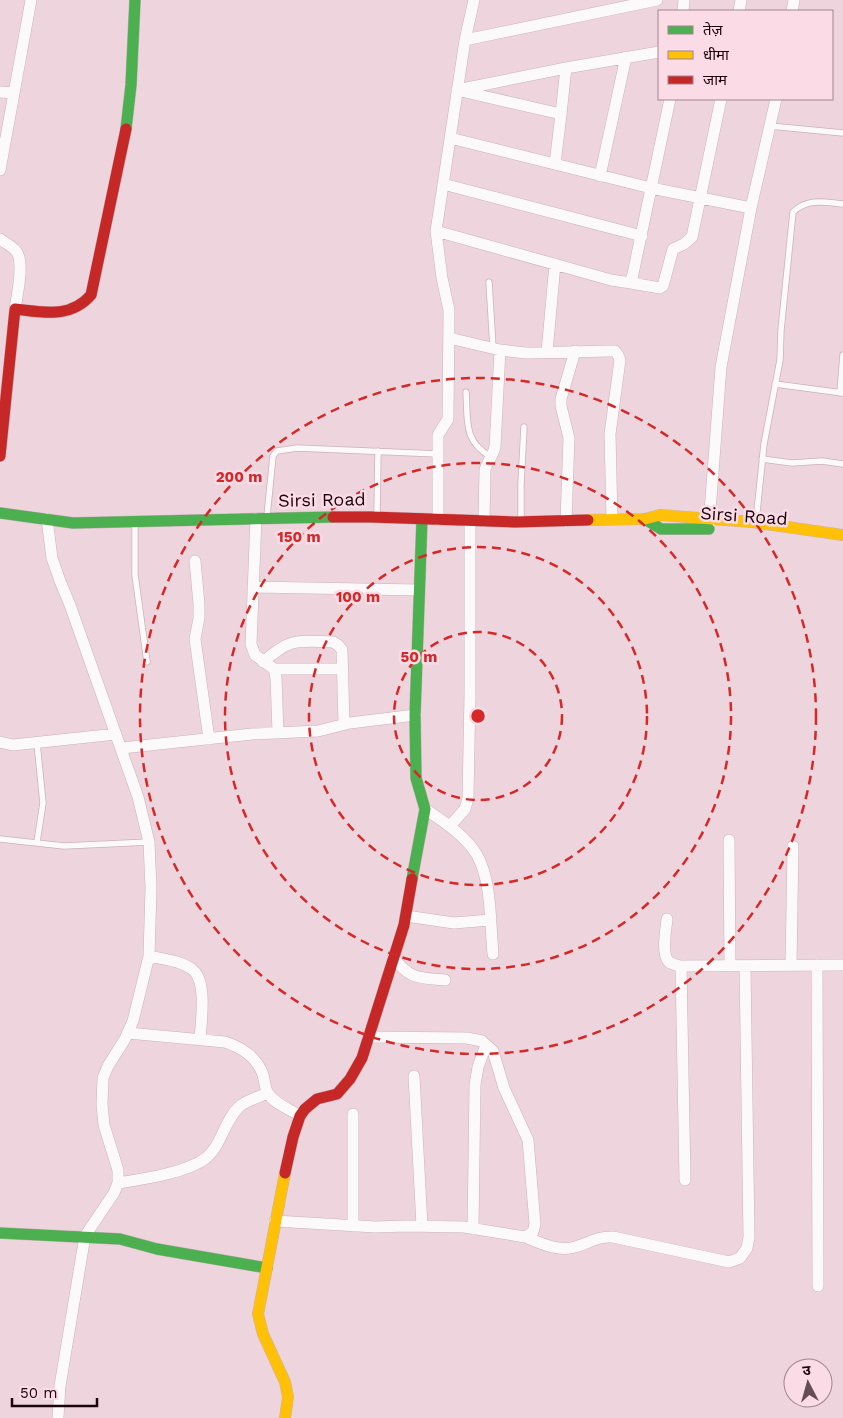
<svg xmlns="http://www.w3.org/2000/svg" width="843" height="1418" font-family="'Work Sans','Noto Sans Devanagari',sans-serif">
<style>
.lines{fill:none;stroke-linecap:round;stroke-linejoin:round}
.lane-casing{stroke:#cbb2ba;stroke-width:7}
.street-casing{stroke:#cbb2ba;stroke-width:12}
.fast-casing{stroke:#cbb2ba;stroke-width:12}
.slow-casing{stroke:#cbb2ba;stroke-width:12}
.jam-casing{stroke:#cbb2ba;stroke-width:12}
.lane{stroke:#fcf9fa;stroke-width:5.5}
.street{stroke:#fcf9fa;stroke-width:11}
.fast{stroke:#4caf50;stroke-width:11}
.slow{stroke:#ffc107;stroke-width:11}
.jam{stroke:#c62828;stroke-width:11}
.ring{fill:none;stroke:#d62828;stroke-width:2.5;stroke-dasharray:9 6}
.labels{text-anchor:middle;stroke-width:5;stroke-linejoin:round;paint-order:stroke}
.street-label{font-size:18px;fill:#1b040d;stroke:#fbdbe5}
.centre{fill:#d62828;stroke:#fbdbe5;stroke-width:2.5}
.ring-label{font-size:15px;text-anchor:middle;font-weight:bold;fill:#d62828;stroke:#fbdbe5;stroke-width:5;stroke-linejoin:round;paint-order:stroke}
</style>
<rect width="100%" height="100%" fill="#eed4dc"/>
<g class="lines">
<g class="lane-casing">
<path id="lane" d="M770 126 843 133
M489 282 493 348
M775 384 843 393
M466 392C468 421 463 441 491 457
M840 393 843 355
M762 459 792 463 822 461 843 464
M377 515 378 451
M267 516 273 456 277 451 297 448 438 454
M521 520V484L524 427
M756 521 764 444 780 360 781 330 793 212C808 198 824 202 843 204
M135 523V575L147 662
M0 839 64 846 149 842
M37 842 43 803 37 743"/>
</g>
<g class="street-casing">
<path id="street" d="M683 11 684 0
M739 11 741 0
M792 11 794 0
M465 40 657 0
M457 90 566 68 659 52
M461 91 561 114 566 68
M0 92 14 93
M450 138 651 188 751 208
M555 164 561 114
M0 170 31 0
M600 176 626 57
M443 184 642 236
M436 231 611 280 631 283 670 99
M0 239C5 243 12 246 16 251 25 262 17 295 15 309
M631 283 660 288 663 286 673 249 684 244 692 237 721 99
M449 338 500 350 526 353 609 351H615L618 355 620 360 610 434 612 519
M547 352 555 264
M256 518 251 644 255 655 274 669 276 678 278 732
M47 519 52 558 60 581 70 605 138 797 149 842 151 888 149 956 133 1021 125 1039 108 1066 103 1078 102 1104 104 1125 118 1170V1183L114 1193 85 1236 60 1386 58 1417
M438 520V435L448 419 449 310 442 278 436 231 465 40 474 0
M484 521 485 470C487 462 493 456 495 447L500 350
M566 521 569 438 561 406V399L575 351
M709 525 721 367 751 208 776 99
M195 561 199 604V618L195 639 209 739
M253 587 419 590
M263 662C291 637 297 641 333 642L338 645 342 650 344 724
M274 669H341
M0 742 13 745 116 734
M122 748 252 734 318 731 350 723 415 715
M425 809C444 822 465 835 477 855 492 882 490 923 493 954
M450 826 465 809 468 798 470 694V521
M729 840 730 966
M406 916 454 923 490 920
M667 919C666 929 661 955 669 962 673 965 677 965 681 966L843 965
M149 956C163 959 183 961 194 971 207 983 201 1023 200 1039
M393 957C409 979 419 978 445 980
M791 965 793 846
M817 965 818 1286
M681 966 685 1180
M128 1033 225 1042C240 1047 254 1055 261 1070 265 1077 264 1087 268 1093 274 1104 290 1109 300 1116
M414 1076 422 1226
M353 1114V1226
M118 1183C143 1179 186 1173 206 1158 222 1145 224 1120 240 1106 247 1100 259 1097 268 1093
M275 1221 375 1227 406 1226 464 1227 525 1237 533 1232 535 1224 528 1140 504 1088 493 1051 482 1041 467 1038 368 1037
M473 1229 475 1085 478 1067 486 1045
M525 1237C540 1243 558 1252 575 1247 589 1243 598 1236 613 1237L729 1262 740 1258 747 1248 749 1237 745 966"/>
</g>
<g class="fast-casing">
<path id="fast" d="M126 129 131 85 135 0
M0 513 73 523 333 517
M645 519 661 529H709
M412 879 425 809 416 778 415 715 422 519
M0 1233 120 1239 157 1249 267 1268"/>
</g>
<g class="slow-casing">
<path id="slow" d="M588 520 645 519 660 515 752 522 843 535
M285 1418 288 1397 285 1382 263 1334 258 1314 285 1173"/>
</g>
<g class="jam-casing">
<path id="jam" d="M0 456 15 309C43 312 70 319 91 295L126 129
M333 517H371L515 522 588 520
M285 1173 293 1137 300 1116 305 1109 317 1099 337 1094 350 1079 362 1058 404 925 412 879"/>
</g>
<use href="#lane" class="lane"/>
<use href="#street" class="street"/>
<use href="#fast" class="fast"/>
<use href="#slow" class="slow"/>
<use href="#jam" class="jam"/>
</g>
<g class="ring">
<circle cx="478" cy="716" r="84"/>
<circle cx="478" cy="716" r="169"/>
<circle cx="478" cy="716" r="253"/>
<circle cx="478" cy="716" r="338"/>
</g>
<g class="labels">
<g class="street-label">
<text transform="translate(322 500) rotate(-1)" y="6">Sirsi Road</text>
<text transform="translate(744 516) rotate(4)" y="6">Sirsi Road</text>
</g>
</g>
<circle cx="478" cy="716" r="8" class="centre"/>
<g class="ring-label">
<text x="239" y="482">200 m</text>
<text x="299" y="542">150 m</text>
<text x="358" y="602">100 m</text>
<text x="419" y="662">50 m</text>
</g>
<rect x="658" y="10" width="175" height="90" fill="#fbdbe5" stroke="#a1858f"/>
<rect x="668" y="26" width="25" height="8" fill="#4caf50" stroke="#a1858f"/>
<text x="703" y="35" font-size="15" fill="#1b040d">तेज़</text>
<rect x="668" y="51" width="25" height="8" fill="#ffc107" stroke="#a1858f"/>
<text x="703" y="60" font-size="15" fill="#1b040d">धीमा</text>
<rect x="668" y="76" width="25" height="8" fill="#c62828" stroke="#a1858f"/>
<text x="703" y="85" font-size="15" fill="#1b040d">जाम</text>
<g transform="translate(808 1383) rotate(354)"><circle r="24" fill="#fbdbe5" stroke="#a1858f"/>
<path d="M0-4L9 19L0 12L-9 19Z" fill="#654d55"/>
<text y="-8" font-size="14" font-weight="bold" text-anchor="middle" fill="#1b040d">उ</text>
</g>
<path d="M12 1398v8h85v-8" fill="none" stroke="#1b040d" stroke-width="2.5"/>
<text x="20" y="1398" font-size="15" fill="#1b040d" stroke="#fbdbe5" stroke-width="4" paint-order="stroke">50 m</text>
</svg>
